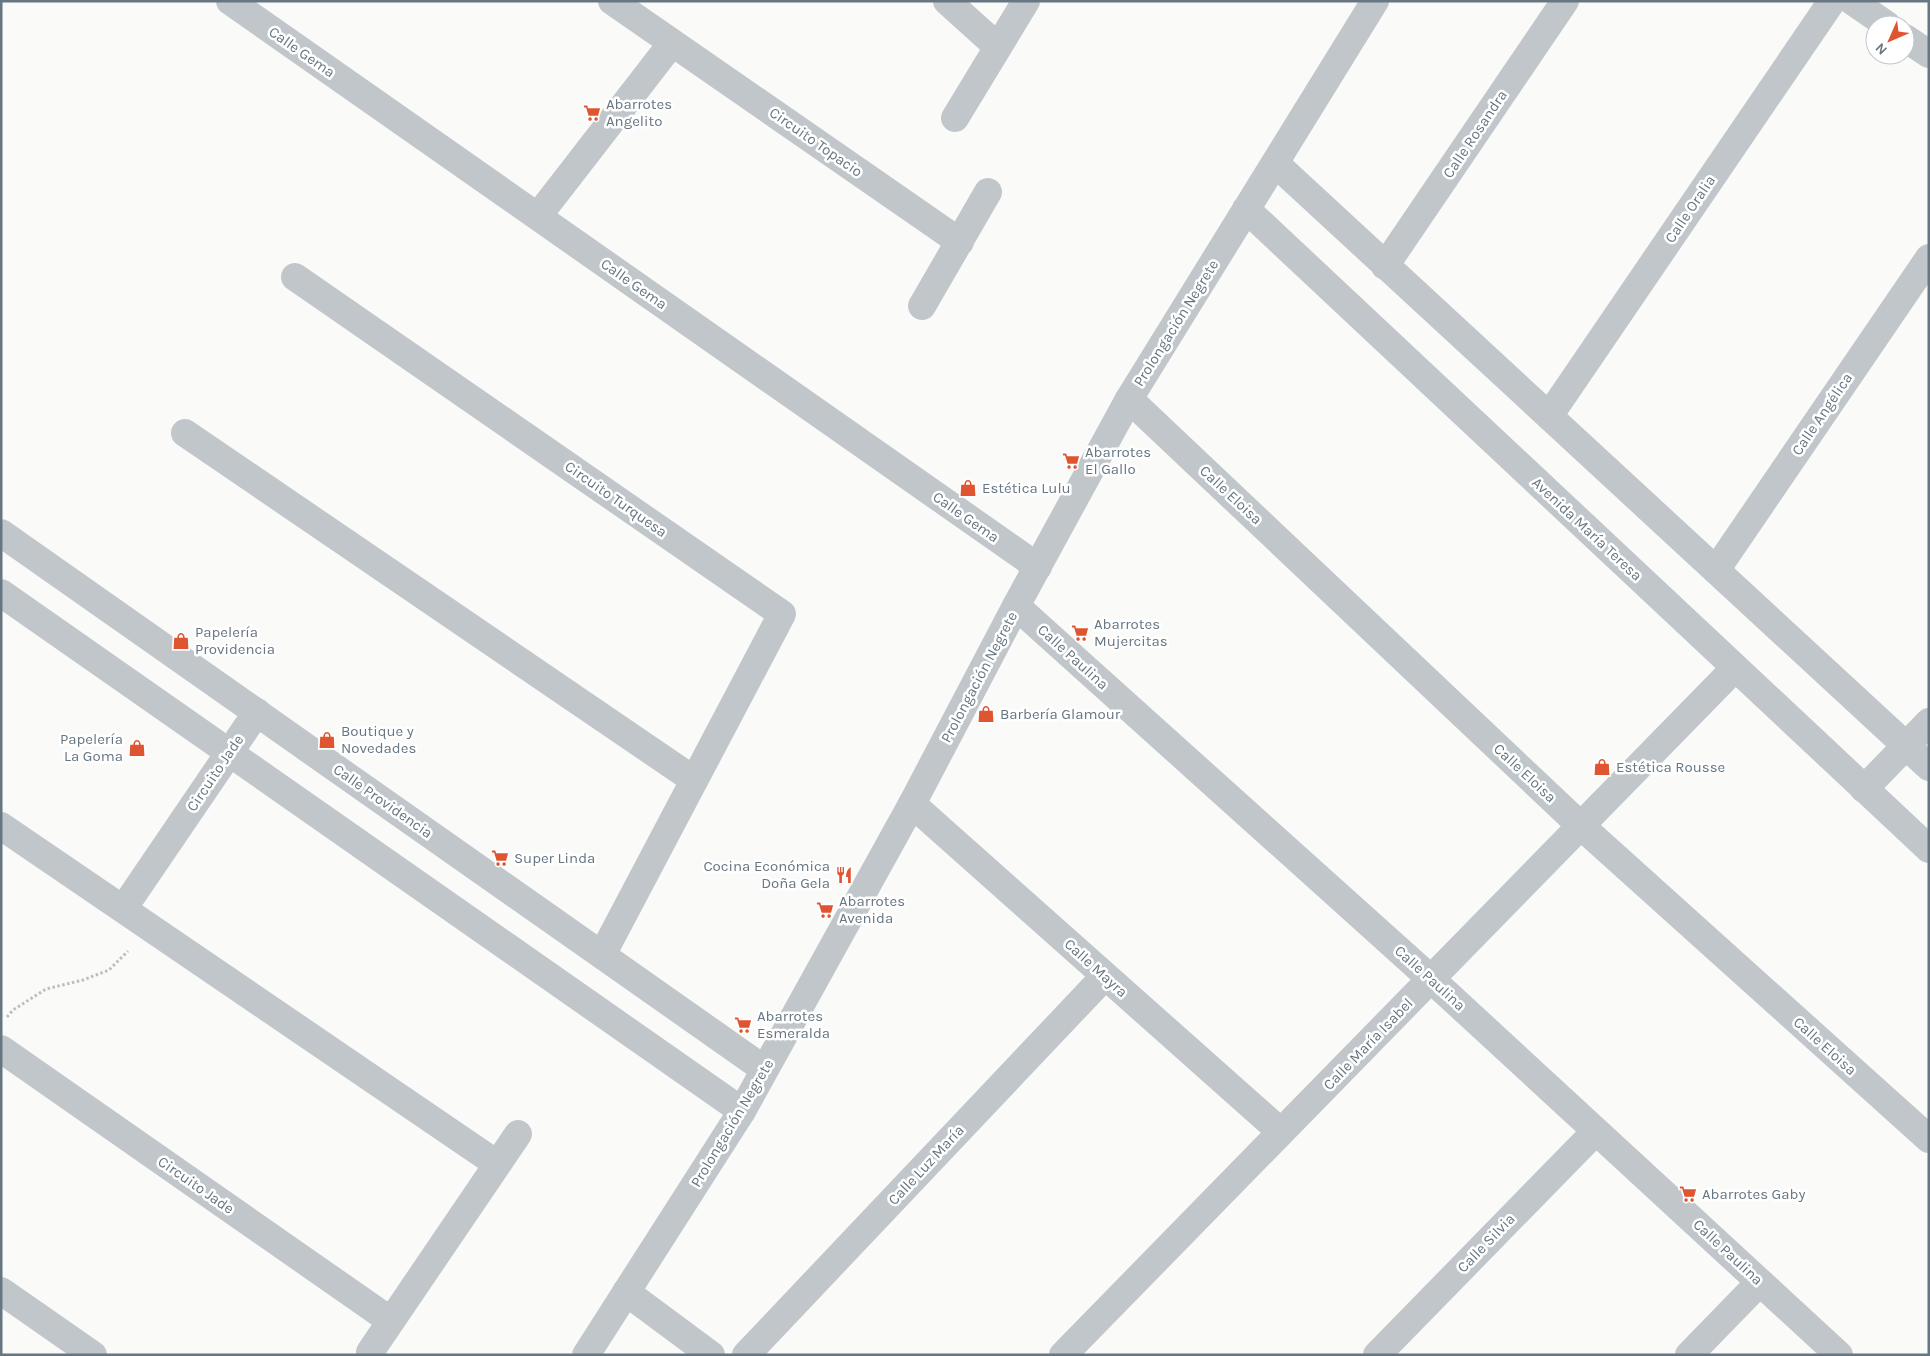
<svg xmlns="http://www.w3.org/2000/svg" width="1930" height="1356" font-family="Karla,sans-serif">
<style>
.lines{fill:none;stroke-linecap:round;stroke-linejoin:round}
.path{stroke:#bcbfc2;stroke-width:3;stroke-dasharray:2.5 2.5;stroke-linecap:butt}
.minor{stroke:#c1c6ca;stroke-width:28}
.tertiary{stroke:#c1c6ca;stroke-width:28}
.labels{text-anchor:middle;stroke-width:5;stroke-linejoin:round;paint-order:stroke}
.street-label{font-size:15px;fill:#667682;stroke:#fff}
.poi-label{font-size:15px;fill:#667682;stroke:#fff;text-anchor:start}
</style>
<rect width="100%" height="100%" fill="#fafaf8"/>
<g class="lines">
<path class="path" d="M7 1017 13 1010 46 989 83 980 109 970 128 951"/>
<path class="minor" d="M230 1 1038 567
M612 1 960 242
M947 1 998 47
M1852 1 1887 25
M1905 38 1929 54
M955 118 1026 1
M538 216 672 43
M1385 266 1565 1
M295 277 782 614 602 955
M922 306 988 192
M1129 399 1581 826 1929 1139
M1549 416 1832 1
M185 433 694 780
M1 533 764 1069
M1716 570 1929 258
M1 593 742 1111
M1016 606 1431 979 1839 1355
M1864 789 1929 722
M912 804 1281 1132
M1 826 497 1164
M123 909 257 712
M1 1049 391 1321
M1 1291 93 1355
M626 1292 711 1355
M370 1352 518 1134
M746 1355 1105 976
M1063 1355 1735 668
M1377 1355 1596 1131
M1689 1355 1760 1282"/>
<path class="tertiary" d="M1275 163 1929 767
M1246 209 1929 849
M586 1355 742 1111 912 804 1016 606 1129 399 1375 1"/>
</g>
<defs>
<g id="supermarket-bare" transform="scale(1.35)"><path d="M-6-5.5h2.5l.6 2H6L4.5 2H-2.5L-4.4-4H-6ZM-1.5 3.2a1.3 1.3 0 1 0 .1 0ZM3 3.2a1.3 1.3 0 1 0 .1 0Z" fill="#df5532" stroke="#fff" stroke-width="2.5" paint-order="stroke"/></g>
<g id="shop-bare" transform="scale(1.35)"><path d="M-5-2.5h2.3a2.7 3.5 0 0 1 5.4 0H5L5.5 6h-11ZM-1.5-2.5h3a1.5 2.3 0 0 0-3 0Z" fill="#df5532" stroke="#fff" stroke-width="2.5" paint-order="stroke"/></g>
<g id="restaurant-bare" transform="scale(1.35)"><path d="M-5-6h1v4h1v-4h1v4h1v-4h1v5L-1.5 .5V6h-2V.5L-5-1ZM5-6V6H3V1.5H1.5Q1.5-4 5-6Z" fill="#df5532" stroke="#fff" stroke-width="2.5" paint-order="stroke"/></g>
</defs>
<g fill-rule="evenodd">
<use href="#supermarket-bare" x="592" y="113"/>
<use href="#supermarket-bare" x="1071" y="461"/>
<use href="#shop-bare" x="968" y="488"/>
<use href="#supermarket-bare" x="1080" y="633"/>
<use href="#shop-bare" x="181" y="641"/>
<use href="#shop-bare" x="986" y="714"/>
<use href="#shop-bare" x="327" y="740"/>
<use href="#shop-bare" x="137" y="748"/>
<use href="#shop-bare" x="1602" y="767"/>
<use href="#supermarket-bare" x="500" y="858"/>
<use href="#restaurant-bare" x="844" y="875"/>
<use href="#supermarket-bare" x="825" y="910"/>
<use href="#supermarket-bare" x="743" y="1025"/>
<use href="#supermarket-bare" x="1688" y="1194"/>
</g>
<g class="labels">
<g class="street-label">
<text transform="translate(302 52) rotate(35)" y="5">Calle Gema</text>
<text transform="translate(1475 134) rotate(-56)" y="5">Calle Rosandra</text>
<text transform="translate(816 142) rotate(35)" y="5">Circuito Topacio</text>
<text transform="translate(1690 209) rotate(-56)" y="5">Calle Oralia</text>
<text transform="translate(634 284) rotate(35)" y="5">Calle Gema</text>
<text transform="translate(1176 323) rotate(-58)" y="5">Prolongación Negrete</text>
<text transform="translate(1822 414) rotate(-56)" y="5">Calle Angélica</text>
<text transform="translate(1231 495) rotate(43)" y="5">Calle Eloisa</text>
<text transform="translate(616 499) rotate(35)" y="5">Circuito Turquesa</text>
<text transform="translate(966 517) rotate(35)" y="5">Calle Gema</text>
<text transform="translate(1587 529) rotate(43)" y="5">Avenida María Teresa</text>
<text transform="translate(1073 657) rotate(42)" y="5">Calle Paulina</text>
<text transform="translate(979 677) rotate(-62)" y="5">Prolongación Negrete</text>
<text transform="translate(215 773) rotate(-56)" y="5">Circuito Jade</text>
<text transform="translate(1525 773) rotate(43)" y="5">Calle Eloisa</text>
<text transform="translate(383 801) rotate(35)" y="5">Calle Providencia</text>
<text transform="translate(1096 968) rotate(42)" y="5">Calle Mayra</text>
<text transform="translate(1430 978) rotate(42)" y="5">Calle Paulina</text>
<text transform="translate(1368 1044) rotate(-46)" y="5">Calle María Isabel</text>
<text transform="translate(1825 1046) rotate(42)" y="5">Calle Eloisa</text>
<text transform="translate(732 1123) rotate(-59)" y="5">Prolongación Negrete</text>
<text transform="translate(926 1165) rotate(-47)" y="5">Calle Luz María</text>
<text transform="translate(196 1185) rotate(35)" y="5">Circuito Jade</text>
<text transform="translate(1486 1243) rotate(-46)" y="5">Calle Silvia</text>
<text transform="translate(1728 1252) rotate(43)" y="5">Calle Paulina</text>
</g>
<g class="poi-label">
<text x="606" y="109">Abarrotes<tspan x="606" dy="17">Angelito</tspan></text>
<text x="1085" y="457">Abarrotes<tspan x="1085" dy="17">El Gallo</tspan></text>
<text x="982" y="493">Estética Lulu</text>
<text x="1094" y="629">Abarrotes<tspan x="1094" dy="17">Mujercitas</tspan></text>
<text x="195" y="637">Papelería<tspan x="195" dy="17">Providencia</tspan></text>
<text x="1000" y="719">Barbería Glamour</text>
<text x="341" y="736">Boutique y<tspan x="341" dy="17">Novedades</tspan></text>
<text x="123" y="744" text-anchor="end">Papelería<tspan x="123" dy="17">La Goma</tspan></text>
<text x="1616" y="772">Estética Rousse</text>
<text x="514" y="863">Super Linda</text>
<text x="830" y="871" text-anchor="end">Cocina Económica<tspan x="830" dy="17">Doña Gela</tspan></text>
<text x="839" y="906">Abarrotes<tspan x="839" dy="17">Avenida</tspan></text>
<text x="757" y="1021">Abarrotes<tspan x="757" dy="17">Esmeralda</tspan></text>
<text x="1702" y="1199">Abarrotes Gaby</text>
</g>
</g>
<rect width="1930" height="1356" fill="none" stroke="#667682" stroke-width="5"/>
<g transform="translate(1890 40) rotate(225)"><circle r="24" fill="#ffffff" stroke="#c2c8cd"/>
<path d="M0-4L9 19L0 12L-9 19Z" fill="#df5532"/>
<text y="-8" font-size="14" font-weight="bold" text-anchor="middle" fill="#667682">N</text>
</g>
</svg>
